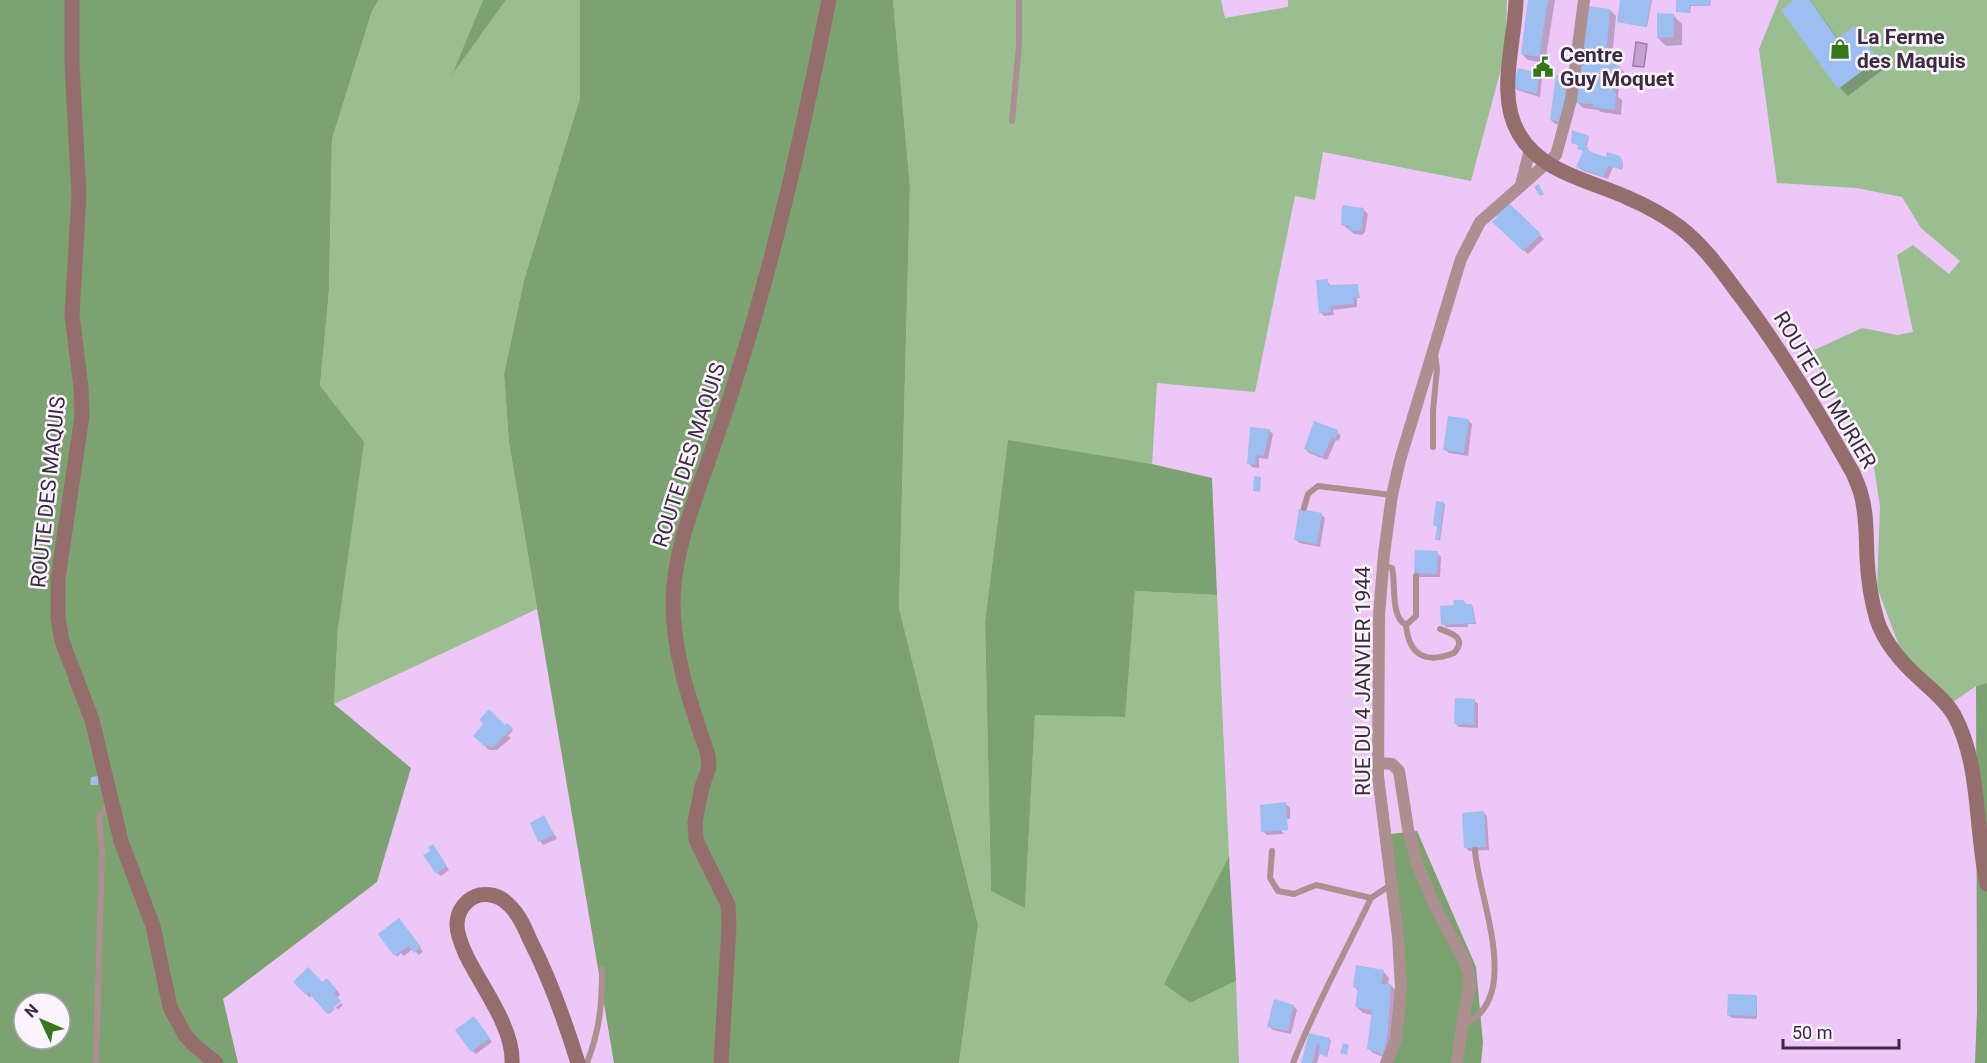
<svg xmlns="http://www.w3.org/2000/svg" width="1987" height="1063" font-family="Roboto,sans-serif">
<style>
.green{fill:#9abe8f}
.forest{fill:#7da272;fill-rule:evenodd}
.water{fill:#c6a0d0;stroke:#9c7da4;stroke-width:1.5}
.shadow{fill:#0003}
.building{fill:#9dbef1}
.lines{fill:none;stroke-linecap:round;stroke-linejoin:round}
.lane{stroke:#ad8f8f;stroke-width:6}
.street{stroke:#ad8f8f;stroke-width:12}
.secondary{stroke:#966d6d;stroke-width:15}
.labels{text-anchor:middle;stroke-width:5;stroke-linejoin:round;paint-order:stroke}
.poi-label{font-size:21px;font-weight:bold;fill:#3a2b3e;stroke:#fcf4fe;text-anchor:start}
.street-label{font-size:21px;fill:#3a2b3e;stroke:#fcf4fe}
</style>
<rect width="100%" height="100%" fill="#edc7f8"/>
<path class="green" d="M379 0H483L454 72 506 0H580V98L524 280 504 374 509 443 537 609 334 704 338 628 320 386 329 291 332 139 372 11Z
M893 0H1221L1225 18 1288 7V0H1507L1505 54 1471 181 1323 152 1315 200 1295 196 1255 392 1157 383 1152 464 1008 441 985 621 991 891 1025 907 1035 714 1124 717 1135 591 1217 595 1229 856 1165 984 1190 1003 1236 981 1239 1063H959L978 925 899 608 910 186Z
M1779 0H1987V683L1976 686 1953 702 1901 651 1877 587 1880 507 1873 460 1810 352 1862 328 1898 335 1913 332 1897 255 1913 245 1949 274 1960 261 1921 228 1902 197 1856 188 1777 183 1759 49Z"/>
<path class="forest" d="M0 0H379L372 11 332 139 329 291 320 386 364 442 338 628 334 704 411 768 377 882 223 999 238 1063H0ZM24 1003H60V1039H24Z
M483 0H506L452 75Z
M580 0H893L910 186 899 608 978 925 959 1063H614L509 443 504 374 524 280 580 98Z
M1008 440 1152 464 1212 478 1217 595 1135 591 1125 717 1035 715 1025 908 991 891 985 621Z
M1987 683V1063H1975L1977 1011 1976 686Z
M1417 831 1476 967 1483 1043 1481 1063H1382L1395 1031 1397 982 1391 834Z
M1229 856 1236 981 1190 1003 1164 984Z"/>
<path class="water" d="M1636 42 1647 44 1644 67 1633 66Z"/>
<path class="shadow" d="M1530 0H1555L1545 63 1528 60 1522 54Z
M1622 0H1652L1647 27 1618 22Z
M1697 0H1711L1710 6H1691L1690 13 1677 11Z
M1797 0H1810L1838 39 1854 28 1885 68 1848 96 1840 88 1783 10Z
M1610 10 1616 16 1612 59 1625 73 1624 80 1620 79 1618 97 1622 100 1621 115 1601 112 1598 110 1583 108 1577 102Z
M1673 15 1682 24V45L1666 46 1658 38Z
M1538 74 1542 78 1540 97 1517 90 1513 86Z
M1567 79 1571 83 1564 125 1555 124 1551 120Z
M1588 137 1589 138 1586 148 1592 153 1612 161 1621 160 1623 165 1622 170 1613 167 1608 179 1581 170 1577 166 1584 152 1580 146 1572 143Z
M1509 206 1544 239 1528 254 1494 222Z
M1364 210 1368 214 1365 232 1362 235 1354 234 1343 225Z
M1327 281 1331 286 1357 285 1360 298H1357V307L1333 310 1334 315 1324 316 1320 312Z
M1468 420 1472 424 1468 456 1449 453 1445 450Z
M1269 430 1273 434 1268 459 1259 458V468L1252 467 1248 463Z
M1337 432 1341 436 1338 441 1336 440 1327 460 1309 453 1305 449Z
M1443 503 1445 505 1440 541 1436 539 1438 527 1434 525Z
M1321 514 1325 518 1320 547 1299 543 1296 539Z
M1437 553 1441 557 1440 577H1419L1415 573Z
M1463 601 1467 605 1473 607 1476 624H1468V627H1446L1442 623Z
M1474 700 1478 704V728L1459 727 1456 724Z
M507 725 513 730 508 736 511 738 497 750H489L475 736 505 727Z
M1286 804 1290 808V819H1286V831L1279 824 1277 826 1284 834 1267 835 1263 831Z
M1483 812 1487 816 1489 850 1469 851 1465 847Z
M544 817 557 839 543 845 540 841Z
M433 846 449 870 441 876 437 873Z
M403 924 423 952 419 955 413 949 404 956 401 953 397 957 380 935Z
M1383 971 1389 978 1388 985H1391L1397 992 1392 1036 1386 1058 1373 1053 1369 1049 1373 1015 1363 1013 1357 1007 1359 992 1354 986Z
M327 980 340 994 332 1006 334 1009 341 1003 343 1005 339 1009 336 1008 329 1014 312 995 310 998 295 982 322 984Z
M1757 997V1017L1756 1019 1732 1018 1728 1015Z
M1294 1006 1297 1010 1291 1034 1273 1030 1269 1026Z
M478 1022 492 1042 476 1054 472 1051Z
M1310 1035 1331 1040 1327 1057 1320 1053 1317 1063H1302Z"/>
<path class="building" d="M1528 0H1548L1539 57 1521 54Z
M1620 0H1651L1646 27 1617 22Z
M1676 0H1710L1709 6 1690 5 1689 13 1676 12Z
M1794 0H1810L1837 39 1854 26 1878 59 1838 89 1781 10Z
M1588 6 1610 9 1606 56 1613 58V65L1620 66 1619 74H1614L1613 92 1616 93 1615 110 1593 107 1594 104 1575 103Z
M1657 13 1674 14V37L1657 38Z
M1518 68 1539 73 1537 94 1512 87Z
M1556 75 1568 77 1561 122 1550 120Z
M1572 130 1589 136 1585 147 1589 148 1588 151 1606 157 1607 152 1620 156 1623 162 1621 169 1608 166 1604 177 1576 167 1583 151 1577 149 1578 145 1571 143Z
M1538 184 1544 194 1540 196 1534 187Z
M1509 203 1541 234 1523 251 1492 222 1497 217 1496 215Z
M1342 205 1364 208 1362 228 1358 231 1349 230V226L1341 225Z
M1328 279V285L1358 284 1359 297 1353 298 1354 304 1330 306 1331 312 1319 313 1316 280Z
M1448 416 1469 419 1464 453 1443 450Z
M1314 421 1338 430 1335 439 1332 437 1323 457 1304 449Z
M1250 427 1270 429 1264 456 1256 455 1255 465 1247 464Z
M1254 476 1261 477 1260 492 1253 491Z
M1436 501 1444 502 1439 540H1435L1437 526 1433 525Z
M1299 509 1322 513 1317 544 1294 540Z
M1415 550 1438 551 1437 574 1414 573Z
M1453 600H1464V604H1472L1475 623 1441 625 1440 606 1454 605Z
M1455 698 1475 699 1474 725 1454 724Z
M489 709 505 725 507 723 513 728 493 747 484 746 473 736 483 724 479 720Z
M98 776V785H90L91 777Z
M1286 802 1288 830 1261 832 1260 805Z
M1484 811 1486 847 1464 848 1462 813Z
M544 815 554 835 538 842 530 823Z
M433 844 447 866 436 874 423 855 430 851 428 847Z
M399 918 421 947 414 953 409 946 394 956 378 934Z
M1356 965 1384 970 1381 984H1391L1388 1032 1383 1055 1367 1049 1372 1010 1355 1007 1358 988 1353 987Z
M308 967 322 982 327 978 337 990 334 993 341 1001 327 1014 308 992 306 995 293 982Z
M1728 994 1757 995 1756 1016 1727 1015Z
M1274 999 1294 1005 1288 1031 1267 1027Z
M474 1016 490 1038 471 1052 455 1030Z
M1309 1033 1330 1038 1326 1057 1318 1053 1320 1045 1317 1044 1312 1063H1301Z
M1343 1043 1349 1045 1347 1055 1340 1053Z"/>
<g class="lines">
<path class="lane" d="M1012 121 1019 45V0
M1433 447V411L1437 369 1435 355
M1304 508 1308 494 1318 486 1392 495
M1383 565 1392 568C1396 583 1390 617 1406 625L1416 616V576
M1406 625C1409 656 1426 664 1454 653 1467 638 1453 634 1440 629
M1272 851 1270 878 1278 891 1294 894 1316 885 1371 898 1392 884
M1462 1025C1525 1001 1478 898 1475 850
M96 1063 102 850 99 819 109 802
M587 1063C600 1029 602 1005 602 969
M1293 1063C1315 1006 1345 953 1371 898"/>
<path class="street" d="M1521 185 1530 149
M1380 763 1392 764 1399 771 1408 829 1418 866 1434 904 1463 958 1469 973 1470 986 1462 1025 1457 1063
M1386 1063 1396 1039 1401 987 1398 937 1378 776 1379 615 1384 554 1392 495 1400 460 1461 259 1480 222 1556 155 1571 100 1584 0"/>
<path class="secondary" d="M72 0V64L79 195 72 315 81 388 82 416 58 578V618L62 641 92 720 121 841 153 926 170 1007 185 1035 193 1044 216 1063
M1516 0C1515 43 1496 95 1519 134 1541 172 1588 180 1626 197 1645 205 1665 216 1681 228 1704 246 1721 270 1738 293 1781 349 1818 411 1853 473 1856 480 1859 487 1861 494 1867 515 1866 537 1867 558 1868 579 1871 600 1877 620 1885 644 1902 663 1920 679 1932 690 1946 701 1954 715 1981 764 1975 830 1987 884
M512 1063C514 1028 481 986 466 955 462 946 457 935 457 925 457 915 461 907 468 901 480 890 499 894 509 905 519 914 525 928 530 940 550 979 565 1021 578 1063
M721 1063 729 927 728 905 696 840 695 822 702 787 709 767 708 755C691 705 673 656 673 601 674 561 686 525 699 487 712 450 726 413 737 375 776 254 804 125 829 0"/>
</g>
<defs>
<g id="shop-bare" transform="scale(1.62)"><path d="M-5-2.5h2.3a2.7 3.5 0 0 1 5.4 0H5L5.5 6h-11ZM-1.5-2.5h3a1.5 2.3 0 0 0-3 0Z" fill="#347819" stroke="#fcf4fe" stroke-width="2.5" paint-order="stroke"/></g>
<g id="civic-bare" transform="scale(1.62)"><path d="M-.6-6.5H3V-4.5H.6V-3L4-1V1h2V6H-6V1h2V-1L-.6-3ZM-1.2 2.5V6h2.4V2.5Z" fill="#347819" stroke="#fcf4fe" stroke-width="2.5" paint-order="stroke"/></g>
</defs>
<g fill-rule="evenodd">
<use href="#shop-bare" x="1840" y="49"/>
<use href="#civic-bare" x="1543" y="67"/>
</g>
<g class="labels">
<g class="poi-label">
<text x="1857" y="44">La Ferme<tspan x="1857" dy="24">des Maquis</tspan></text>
<text x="1560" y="62">Centre<tspan x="1560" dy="24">Guy Moquet</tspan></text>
</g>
<g class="street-label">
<text transform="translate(1825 390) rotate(59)" y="7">ROUTE DU MURIER</text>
<text transform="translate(689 455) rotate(-72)" y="7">ROUTE DES MAQUIS</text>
<text transform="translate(48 492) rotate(-84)" y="7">ROUTE DES MAQUIS</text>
<text transform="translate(1363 681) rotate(-90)" y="7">RUE DU 4 JANVIER 1944</text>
</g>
</g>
<g transform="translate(42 1021) rotate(314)"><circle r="28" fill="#fcf4fe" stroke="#aea4b1" stroke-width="1.5"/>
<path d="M0-4.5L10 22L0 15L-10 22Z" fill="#347819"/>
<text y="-9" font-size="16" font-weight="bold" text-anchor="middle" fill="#3a2b3e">N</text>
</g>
<path d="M1783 1039v9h116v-9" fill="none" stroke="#3a2b3e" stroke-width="3"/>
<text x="1792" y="1039" font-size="18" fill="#3a2b3e" stroke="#fcf4fe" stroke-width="4.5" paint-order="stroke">50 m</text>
</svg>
